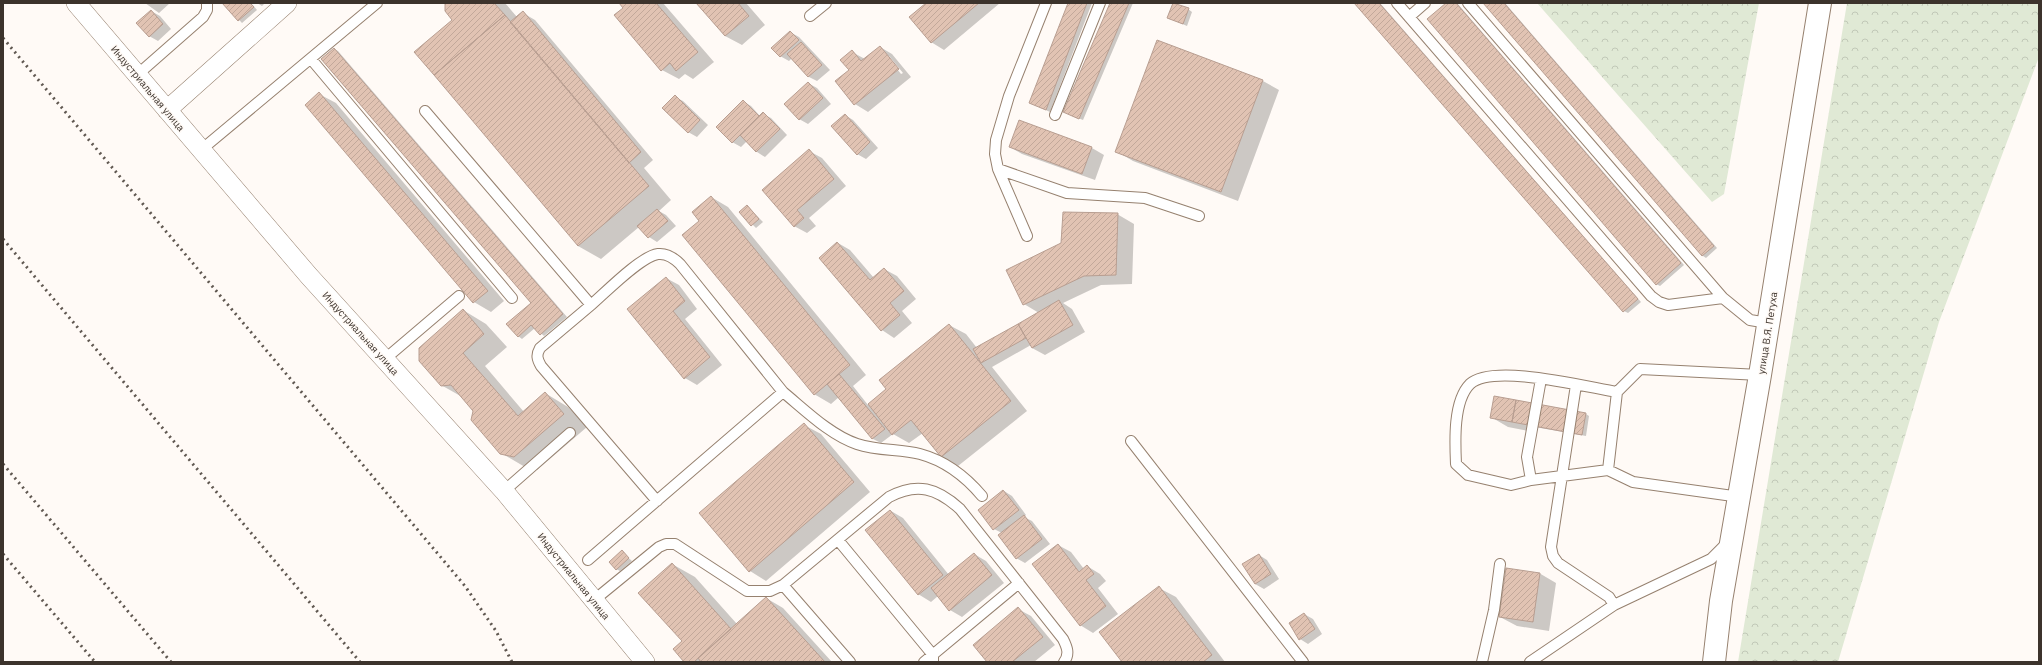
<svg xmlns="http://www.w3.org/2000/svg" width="2042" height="665" font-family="'IBM Plex Sans',sans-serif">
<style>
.forest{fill:url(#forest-crowns)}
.shadow{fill:#0003;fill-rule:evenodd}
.building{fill:url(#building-hatch);stroke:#b89e91}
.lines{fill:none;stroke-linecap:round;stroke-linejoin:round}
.service-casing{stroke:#96816f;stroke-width:12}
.minor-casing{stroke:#96816f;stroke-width:20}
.tertiary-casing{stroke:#96816f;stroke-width:24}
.service{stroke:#fff;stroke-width:10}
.minor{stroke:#fff;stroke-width:19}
.tertiary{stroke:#fff;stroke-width:22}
.rail{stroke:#605851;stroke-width:3;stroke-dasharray:2 4;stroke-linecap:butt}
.labels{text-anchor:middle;stroke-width:3;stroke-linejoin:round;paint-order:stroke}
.street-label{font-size:10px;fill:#3c332c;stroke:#fffaf6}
</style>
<defs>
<pattern id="forest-crowns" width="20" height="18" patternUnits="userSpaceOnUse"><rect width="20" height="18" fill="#e0e9d5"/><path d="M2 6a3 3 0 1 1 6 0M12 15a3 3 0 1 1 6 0" fill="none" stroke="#c1c8b7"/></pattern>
<pattern id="building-hatch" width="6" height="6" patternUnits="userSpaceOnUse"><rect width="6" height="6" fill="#e1c3b3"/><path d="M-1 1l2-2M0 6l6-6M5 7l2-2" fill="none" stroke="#c2a89a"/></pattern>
</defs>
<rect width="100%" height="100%" fill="#fffaf6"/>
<path class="forest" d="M1537 3H1759L1724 194 1712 202Z
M1847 3H2039V57L1939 322 1838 662H1738Z"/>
<path class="shadow" d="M145 3H170L159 13Z
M223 3H251L257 10 242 23Z
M257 3H265L262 6Z
M446 3H505L517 17 523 13 535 20 653 160 644 168 671 200 659 211 666 215 676 226 657 242 649 237 639 227 601 259 578 246 454 20Z
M620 3H663L714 62 693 79 685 74 679 79 662 70Z
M698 3H746L765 25 742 45 725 36Z
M927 3H1000L944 50 931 42Z
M1069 3H1092L1050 112 1030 103Z
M1111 3H1133L1083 120 1068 114Z
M1355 3H1380L1641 302 1628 313 1624 311Z
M1447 3H1457L1684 265 1660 286 1656 284Z
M1484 3H1505L1717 248 1706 258 1703 256Z
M1188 9 1192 12 1187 26 1168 18Z
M151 11 160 16 171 29 158 41 149 36Z
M790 32 799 37 830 70 817 81 809 77 792 58 789 61 780 56Z
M1158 41 1263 81 1279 90 1238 201 1133 161 1116 151Z
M880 47 892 54 911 77 868 112 855 104 837 82 850 71 852 52 865 59ZM887 56H889L903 73 901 74Z
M334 49 338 51 567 317 544 336 535 328 522 339 518 336 532 303Z
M808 83 817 88 831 104 808 124 799 119Z
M319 94 336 103 504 301 491 312 474 302 306 105Z
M675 97 683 101 708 125 697 137 688 132Z
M743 101 751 106 760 116 763 114 771 118 787 135 765 157 757 152 747 141 741 147 732 142Z
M845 115 853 120 878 148 866 159 857 154Z
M1010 147 1092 148 1104 155 1095 180 1022 154Z
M809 151 822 158 846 186 809 218 816 226 807 233 794 226 763 190Z
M711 197 728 207 866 375 853 386 868 405 888 389 949 325 966 334 977 348 1039 313 1024 304 1117 214 1134 224 1132 284 1101 285 1063 303 1072 309 1085 332 1045 355 1032 348 1031 345 992 367 1027 411 958 466 941 456 923 433 909 443 893 434 881 443 873 439 839 397 831 404 814 394 701 221Z
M747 206 763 222 756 228 740 212Z
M838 243 850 250 874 278 884 269 897 276 916 299 902 311 912 323 894 338 882 330 820 258Z
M666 278 679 285 697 309 685 319 722 365 697 385 685 378Z
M463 310 486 324 507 347 485 366 524 412 545 393 568 407 587 427 537 470 525 467 501 453 474 411 464 398 441 385Z
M1586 414 1589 416 1586 436 1529 426 1528 431 1508 427 1491 417Z
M804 425 821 434 870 492 766 581 750 571Z
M1004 491 1012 496 1026 515 1024 517 1032 521 1050 544 1025 563 1016 558 1002 533 994 529Z
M891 511 903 518 949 575 974 554 986 561 1004 583 962 617 950 610 938 596 931 602 918 594Z
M1058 545 1071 552 1084 569 1087 566 1100 574 1106 581 1098 588 1118 614 1093 633 1080 625Z
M622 552 632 561 620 571 616 569Z
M1259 555 1267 560 1279 579 1264 589 1255 584Z
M672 564 695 577 737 624 766 598 783 608 832 662H685Z
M1539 573 1556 583 1549 631 1517 626 1500 617Z
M1159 588 1176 597 1225 662H1123Z
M1018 609 1031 616 1055 645 1034 662H989Z
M1304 614 1313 619 1322 634 1308 644 1300 639Z"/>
<path class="building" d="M222 3H250L254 7 238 21Z
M445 3H494L505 15 434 75 414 52 452 20 445 11Z
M619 3H656L698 52 676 71 670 63 661 71 614 15 623 8Z
M696 3H738L749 16 725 36Z
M926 3H979L931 43 909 17Z
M1068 3H1087L1046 110 1029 103Z
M1110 3H1129L1079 119 1063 112Z
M1173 3 1189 8 1183 24 1167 18Z
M1354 3H1379L1638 299 1623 312Z
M1446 3H1456L1681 263 1656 285 1427 19Z
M1483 3H1504L1714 246 1702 256Z
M151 10 163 24 149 37 136 23Z
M523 11 641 152 629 163 510 22Z
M505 15 649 186 578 246 434 75Z
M790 31 799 40 780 57 771 48Z
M1157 40 1263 80 1221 192 1115 152Z
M801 42 822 65 808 77 787 54Z
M880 46 899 69 854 105 835 81 849 70 840 60 852 50 861 61Z
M334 48 563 314 540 335 531 325 518 337 506 324 531 303 321 59Z
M808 82 823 98 799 120 784 104Z
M319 92 488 291 473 303 305 105Z
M675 95 700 120 688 133 662 108Z
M743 100 759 116 732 143 716 127Z
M763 112 780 129 756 152 740 135Z
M845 114 870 142 857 155 831 126Z
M1019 120 1092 147 1082 174 1009 147Z
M809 149 834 179 797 210 804 218 794 227 762 190Z
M711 196 850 365 814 395 682 235 699 221 692 212Z
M747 205 759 219 751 226 739 212Z
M657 209 668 221 648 238 637 226Z
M1063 212 1118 213 1116 275 1084 276 1023 305 1006 270 1061 243Z
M837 242 870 280 884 268 904 291 890 303 900 315 881 331 819 258Z
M666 277 685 301 673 311 710 357 684 379 627 309Z
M1059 300 1073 325 1032 348 1018 324Z
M463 309 484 334 463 353 518 416 545 392 564 414 514 457 500 454 471 420 473 411 451 385 441 386 419 361V348Z
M949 324 1011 401 941 457 911 420 892 435 868 404 886 389 879 380Z
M1018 324 1026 338 981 363 973 349Z
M839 374 885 429 872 439 827 384Z
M1494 396 1516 400 1512 422 1490 418Z
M1516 400 1586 413 1582 435 1512 422Z
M804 423 854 482 749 572 699 513Z
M1003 490 1019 510 993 530 978 510Z
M890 510 943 575 918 595 865 530Z
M1024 515 1042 539 1016 559 998 535Z
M1058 544 1079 572 1087 565 1094 574 1086 580 1106 606 1080 626 1032 564Z
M622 550 629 558 616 570 609 562Z
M974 553 992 575 949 611 931 588Z
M1259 554 1271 574 1255 584 1242 564Z
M672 563 731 629 694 662H684L673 649 682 641 638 593Z
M1506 568 1540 573 1533 622 1499 617Z
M1159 586 1212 655 1203 662H1122L1099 632Z
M766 597 825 662H701L698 658Z
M1018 607 1043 637 1012 662H987L973 645Z
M1304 613 1315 629 1299 640 1289 623Z"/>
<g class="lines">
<g class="service-casing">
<path id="service" d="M1397 3 1651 296 1659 302 1668 305 1723 298 1750 320 1768 323
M1468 3 1723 298
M810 16 826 3
M1409 17 1425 3
M311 59 512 298
M137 75 203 17 207 10V3
M425 111 591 305C605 293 641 256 658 254 667 253 674 258 680 264L783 392 588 560
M1055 115 1100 3
M201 150 377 3
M998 169 1067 193 1145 198 1199 216
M1027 236 998 169 995 154 996 140 1009 96 1046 3
M591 305 540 348C536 355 537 359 541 366L657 501
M385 359 459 296
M1576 385 1551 547 1553 556 1558 563 1609 597 1614 605
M783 392C805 410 830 435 857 444 878 451 900 449 920 454 946 461 966 477 982 496
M1131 441 1303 662
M1608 470 1531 480 1511 485 1468 475 1456 464C1455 442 1453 401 1470 384 1493 363 1586 387 1617 392
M1531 480 1527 457 1541 379
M504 491 570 433
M1740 497 1633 482 1608 470 1617 392 1640 369 1760 375
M838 540 933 655V662
M783 585 889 497C917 482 937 488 960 509L1063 639C1067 647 1070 654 1064 662
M593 601 659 547 666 544H675L747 591H770L783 585 850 662
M924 662 1019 583
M1482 662 1494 610 1500 564
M1530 662 1614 605 1711 559 1727 543"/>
</g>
<g class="minor-casing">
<path id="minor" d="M76 3 309 276 504 491 645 662
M167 110 287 3"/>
</g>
<g class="tertiary-casing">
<path id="tertiary" d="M1714 662 1721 601 1760 375 1820 3"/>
</g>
<use href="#service" class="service"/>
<use href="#minor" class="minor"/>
<use href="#tertiary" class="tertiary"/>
<path class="rail" d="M3 38 465 586 496 631 512 662
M3 239 360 662
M3 464 171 662
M3 554 95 662"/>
</g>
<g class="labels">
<g class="street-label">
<text transform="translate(148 88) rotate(50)" y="4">Индустриальная улица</text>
<text transform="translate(361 333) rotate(48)" y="4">Индустриальная улица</text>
<text transform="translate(1767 333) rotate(-81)" y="4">улица В.Я. Петуха</text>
<text transform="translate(574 576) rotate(51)" y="4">Индустриальная улица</text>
</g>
</g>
<rect width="2042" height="665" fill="none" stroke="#3c332c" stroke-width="8"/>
</svg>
